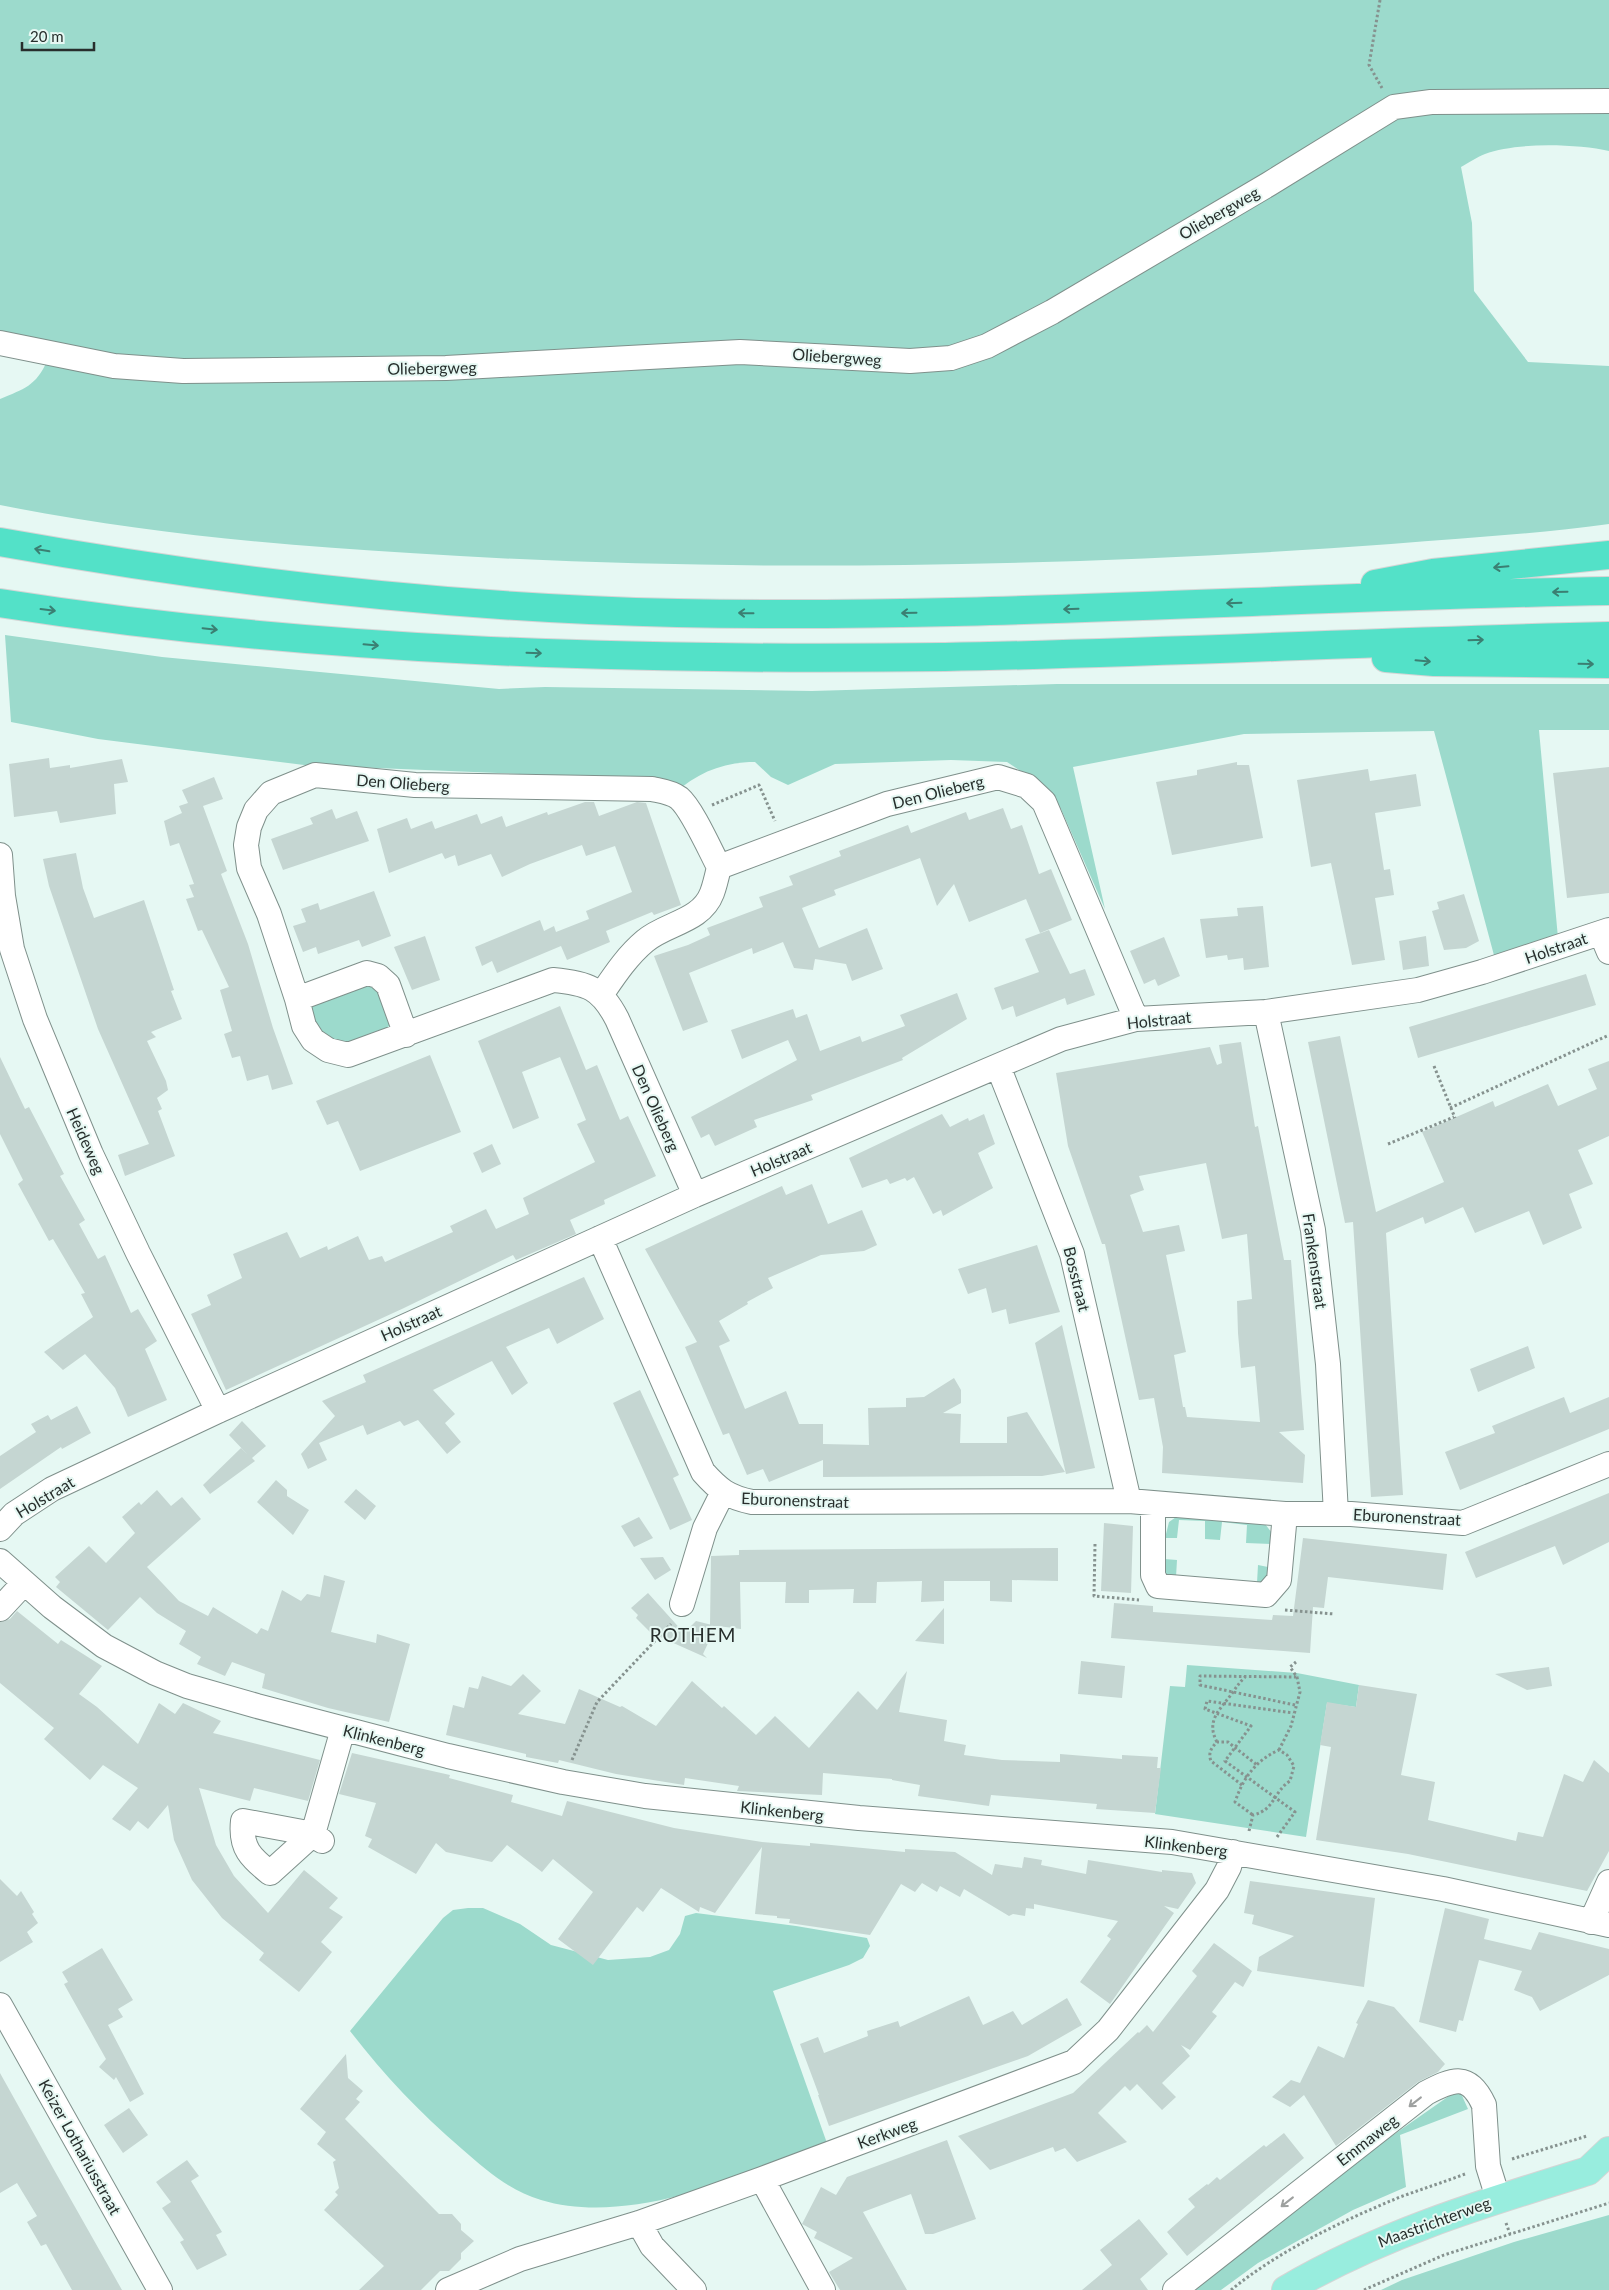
<svg xmlns="http://www.w3.org/2000/svg" width="1609" height="2290" font-family="Lato,sans-serif">
<style>
.green{fill:#9cdacc}
.building{fill:#c5d6d2;fill-rule:evenodd}
.lines{fill:none;stroke-linecap:round;stroke-linejoin:round}
.minor-casing{stroke:#7f908b;stroke-width:26}
.major-casing{stroke:#d4d5d5;stroke-width:30}
.highway-casing{stroke:#d4d5d5;stroke-width:30}
.path{stroke:#86928f;stroke-width:3;stroke-dasharray:2.5 2.5;stroke-linecap:butt}
.minor{stroke:#fff;stroke-width:24}
.major{stroke:#98edde;stroke-width:28}
.highway{stroke:#53e1c8;stroke-width:28}
.oneway{stroke:#3b7f72}
.oneway2{stroke:#9ea1a0}
.labels{text-anchor:middle;stroke-width:4;stroke-linejoin:round;paint-order:stroke}
.street-label{font-size:16px;fill:#272e2c;stroke:#e6f8f3}
.quarter-label{font-size:19px;letter-spacing:1px;fill:#272e2c;stroke:#e6f8f3}
</style>
<rect width="100%" height="100%" fill="#e6f8f3"/>
<path class="green" d="M0 0H1609V151C1577 144 1516 142 1485 154 1477 157 1468 163 1461 167L1472 223 1474 291 1528 362 1609 366V524C1537 534 1464 538 1391 544 1229 556 1067 563 905 565 740 567 575 564 410 553 273 545 135 532 0 505V399C24 389 36 386 47 361L0 354Z
M5 635 162 657 499 689 545 687 812 691 1057 684H1609V730H1539L1558 938 1495 959 1434 731 1244 734 1073 767 1105 909 1061 809 1048 789 1007 762 951 760 835 764 788 785 771 777 755 762C727 762 704 770 682 787L668 780 304 765 98 739 11 722Z
M367 982 377 984 390 1024 387 1029 349 1045 323 1038 310 1012 312 1005Z
M1179 1515 1265 1524 1272 1533 1271 1544 1246 1543 1247 1525 1222 1522 1220 1540 1205 1539V1521L1179 1520 1177 1538H1165L1169 1522Z
M1164 1559 1177 1560 1176 1577 1257 1583 1258 1565 1268 1567V1576L1256 1587 1168 1579 1163 1570Z
M1187 1665 1297 1673 1359 1685 1356 1707 1327 1703 1306 1837 1155 1814 1170 1686 1185 1687Z
M468 1908H483L520 1924 551 1945 608 1960 650 1957 669 1950 680 1934 685 1916 696 1913 796 1926 867 1938 870 1946 863 1958 849 1965 773 1991 828 2146C744 2175 630 2227 541 2200 510 2191 486 2170 462 2149 419 2112 385 2076 350 2031L443 1918 453 1910Z
M1459 2089 1468 2109 1400 2135 1406 2187 1353 2210 1258 2263 1221 2290H1193L1336 2175Z
M1609 2215V2290H1381L1402 2280 1514 2242Z"/>
<path class="building" d="M49 758 50 768 70 765V768L122 759 128 782 114 784 116 814 60 823 57 811 14 817 9 764Z
M1237 762V765H1249L1263 838 1172 855 1156 782 1197 775V770Z
M1609 767V893L1567 898 1553 773Z
M1368 769 1370 781 1416 774 1421 806 1375 813 1384 870 1390 869 1394 895 1375 898 1385 960 1352 965 1331 863 1311 867 1297 780Z
M214 777 223 799 203 806 227 871 221 874 248 944 273 1028 293 1084 272 1090 268 1075 247 1081 240 1056 232 1058 224 1034 232 1031 220 990 229 987 202 930 198 931 186 899 194 897 189 885 194 884 179 843 170 846 164 821 182 813 179 806 188 803 182 790Z
M585 802H594L599 816 637 802 646 803 681 905 654 915 652 912 606 931 610 942 567 960 561 946 497 973 492 961 482 966 475 947 540 920 544 931 554 926 556 932 589 919 586 911 632 892 615 846 586 856 582 845 530 864 502 877 491 854 458 866 455 855 445 859 442 853 389 873 377 829 407 818 411 829 432 821 435 829 477 814 481 824 502 816 506 827 547 812 548 815Z
M1003 808 1011 829 1022 825 1039 874 1051 869 1072 920 1040 933 1026 899 969 922 954 884 937 906 920 858 834 890 836 895 802 908 819 948 867 928 883 969 852 981 846 964 815 959 813 970 794 968 783 942 753 954 752 948 689 973 708 1022 683 1031 654 956 688 945 710 935 707 928 763 907 759 897 793 885 789 876 841 856 839 851 908 825 911 833 966 812 969 820Z
M332 809 336 819 357 811 369 841 283 870 271 839 313 824 310 818Z
M76 853 83 888 94 918 144 900 174 990 171 991 182 1019 151 1032 156 1037 147 1041 166 1081 168 1090 157 1098 162 1109 158 1111 175 1156 125 1176 118 1155 149 1144 98 1029 49 886 43 859Z
M374 891 391 936 362 947 359 940 318 954 316 947 303 952 293 926 306 922 301 909 318 903 320 910Z
M1464 894 1479 941 1466 948 1444 950 1432 911 1439 909 1437 902Z
M1263 906 1269 967 1244 970 1243 958 1228 960 1227 955 1206 958 1200 919 1238 916 1237 908Z
M1049 930 1070 974 1085 969 1095 995 1067 1005 1065 998 1016 1017 1013 1006 1002 1010 994 988 1039 972 1025 939Z
M425 936 440 980 412 990 394 947Z
M1426 936 1429 966 1403 970 1399 941Z
M1164 937 1180 976 1158 986 1155 979 1144 984 1130 951Z
M1586 974 1596 1005 1418 1058 1409 1027Z
M957 993 967 1019 902 1058 903 1060 811 1095 813 1100 754 1120 757 1127 715 1146 709 1134 701 1138 691 1117 797 1060 788 1040 742 1059 731 1030 793 1009 796 1018 807 1014 820 1051 860 1036 862 1042 905 1026 900 1015Z
M560 1006 586 1070 597 1065 620 1120 628 1116 656 1176 604 1200 605 1204 570 1220 576 1234 516 1260 513 1255 404 1308 226 1390 191 1314 211 1305 207 1295 242 1278 233 1254 287 1232 300 1258 327 1246 328 1250 358 1236 369 1260 382 1256 385 1262 453 1232 450 1226 486 1209 496 1229 529 1214 523 1198 595 1162 577 1124 586 1120 560 1057 522 1072 539 1118 513 1129 478 1041Z
M1340 1036 1376 1212 1444 1182 1422 1132 1493 1101 1495 1107 1548 1084 1558 1106 1597 1089 1588 1069 1609 1061V1136L1578 1150 1593 1184 1569 1194 1582 1228 1543 1245 1529 1211 1475 1233 1463 1207 1425 1224 1423 1217 1386 1233 1403 1495 1371 1497 1353 1222 1345 1223 1308 1042Z
M1241 1042 1255 1127 1258 1126 1284 1260H1291L1304 1430 1279 1432 1305 1455 1303 1483 1162 1473 1163 1447 1154 1398 1139 1400 1105 1244H1102L1068 1146 1056 1073 1210 1047 1217 1065 1222 1063 1219 1045ZM1206 1163 1222 1239 1247 1234 1252 1299 1237 1301 1238 1333 1241 1368 1255 1366 1260 1422 1187 1417 1185 1407H1183L1174 1355 1186 1352 1166 1255 1185 1251 1179 1225 1143 1232 1130 1195 1144 1190 1139 1176Z
M430 1055 461 1132 360 1171 338 1121 327 1125 316 1101Z
M0 1057 25 1109 29 1107 64 1174 60 1176 85 1220 79 1224 98 1259 105 1255 131 1313 138 1309 157 1341 145 1349 167 1400 128 1417 115 1388 85 1354 63 1370 44 1352 93 1317 81 1294 85 1293 53 1239 49 1241 18 1184 23 1180 0 1134Z
M942 1114 950 1127 968 1118 969 1121 984 1114 995 1144 978 1153 993 1188 943 1216 941 1210 933 1214 914 1177 907 1181 905 1178 890 1184 887 1179 862 1188 849 1158Z
M492 1144 501 1164 482 1173 473 1153Z
M812 1184 828 1224 862 1210 877 1245 864 1251 821 1255 768 1278 773 1288 747 1302 748 1304 719 1321 730 1341 719 1346 745 1409 786 1391 799 1424H823V1444L869 1445 868 1408 906 1407V1398L924 1397 954 1378 961 1390V1403L943 1413 961 1414 960 1443H1007V1417L1027 1412 1065 1472 1042 1476 823 1477V1460L769 1482 763 1469 747 1475 729 1433 723 1435 685 1347 697 1342 645 1249 782 1186 786 1195Z
M1037 1245 1060 1312 1009 1324 1006 1309 992 1313 986 1288 968 1294 958 1269Z
M584 1277 604 1319 557 1344 549 1328 506 1347 528 1383 512 1395 492 1361 433 1390 455 1414 445 1423 461 1442 447 1454 418 1420 404 1426 400 1421 367 1435 363 1425 319 1443 327 1460 308 1469 301 1454 335 1416 322 1401 366 1382 363 1375Z
M1062 1325 1095 1468 1066 1474 1035 1343Z
M1528 1346 1535 1368 1478 1392 1470 1369Z
M640 1390 679 1475 673 1478 692 1520 670 1530 613 1403Z
M1564 1397 1570 1413 1609 1397V1429L1460 1490 1445 1452 1495 1433 1492 1426Z
M77 1406 91 1433 62 1449 61 1447 0 1489V1456L36 1432 31 1424 48 1415 51 1420Z
M242 1421 266 1446 252 1458 255 1461 210 1494 203 1485 241 1448 247 1454 229 1435Z
M276 1480 287 1490V1496L309 1510 293 1535 257 1502Z
M356 1489 376 1506 365 1520 344 1502Z
M157 1490 171 1506 182 1497 201 1519 147 1567 179 1601 208 1616 213 1607 257 1634 261 1628 268 1631 282 1590 301 1601 307 1594 320 1597 324 1575 345 1581 331 1632 376 1643 377 1634 410 1644 389 1722 328 1708 262 1688 265 1674 232 1662 225 1676 197 1664 201 1657 179 1644 186 1631 157 1613 140 1597 108 1630 56 1587 60 1582 55 1577 89 1546 106 1563 135 1533 122 1517 139 1502 141 1505Z
M1609 1493V1542L1563 1565 1555 1546 1476 1578 1465 1552Z
M639 1517 653 1538 634 1547 621 1526Z
M1104 1523 1133 1526 1131 1593 1101 1591Z
M1303 1538 1447 1554 1443 1590 1328 1577 1324 1608 1313 1607 1310 1653 1111 1638 1114 1603 1153 1606V1612L1272 1620 1273 1615 1293 1616Z
M1058 1548V1581L1012 1580V1602L990 1601V1581H944V1601L921 1602 922 1581 877 1582 876 1603H853L854 1589 809 1590V1603H785L786 1582H740L741 1629 710 1625 711 1556 739 1555V1550Z
M663 1557 671 1570 655 1580 640 1558Z
M648 1593 684 1633 696 1621 716 1626 703 1654 707 1658 651 1633 636 1618 638 1615 631 1608Z
M944 1608V1644L915 1641Z
M17 1611 58 1644 61 1640 102 1666 79 1694 97 1707 138 1744 159 1703 175 1714 183 1703 221 1721 213 1733 320 1760 308 1801 254 1788 250 1801 199 1788 216 1845 234 1876 268 1913 304 1870 338 1898 329 1908 343 1917 321 1942 332 1952 299 1992 259 1960 264 1953 222 1918 192 1880 174 1840 168 1805 148 1829 138 1821 130 1831 112 1819 138 1788 103 1765 90 1780 44 1739 54 1728 0 1683V1622L10 1619Z
M1081 1661 1125 1666 1122 1698 1078 1694Z
M1549 1667 1552 1686 1527 1690 1495 1674Z
M907 1671 899 1712 947 1720 944 1741 966 1745 964 1755 1002 1760 1060 1762V1754L1122 1759V1755L1158 1757 1157 1768H1161L1155 1813 1096 1809 1097 1804 991 1795 989 1806 918 1796 920 1785 892 1780V1779L823 1773 822 1795 737 1791 739 1786 685 1778 684 1785 616 1774 559 1760 558 1763 526 1757V1754L446 1735 453 1705 464 1708 469 1687 478 1689 482 1676 511 1686 523 1674 541 1691 518 1714 565 1724 579 1689 620 1707 622 1706 656 1726 692 1681 722 1708 724 1706 756 1735 775 1716 809 1748 858 1691 877 1710Z
M1359 1685 1417 1694 1401 1775 1435 1782 1428 1820 1516 1841 1518 1832 1543 1837 1564 1774 1583 1782 1594 1760 1609 1773V1851L1587 1891 1408 1854 1316 1840 1331 1747 1320 1745 1327 1702 1356 1707Z
M352 1753 450 1775 449 1778 513 1795 511 1802 562 1816 567 1801 674 1828 762 1842 810 1846V1843L905 1852V1849L955 1852 992 1875 995 1864 1022 1868 1024 1857 1042 1860 1041 1865 1086 1874 1088 1860 1162 1872V1870L1192 1873 1196 1883 1178 1909 1164 1906 1174 1913 1110 2004 1080 1982 1111 1939 1107 1936 1118 1921 1034 1904V1909L1026 1908 1025 1916 1013 1914 1009 1916 964 1889 960 1897 940 1886 937 1892 922 1883 915 1892 901 1884 870 1935 789 1923 790 1919 777 1918V1916L755 1914 762 1847 715 1913 700 1907 699 1912 661 1888 643 1912 637 1907 593 1965 558 1939 593 1892 553 1859 542 1872 507 1845 492 1862 446 1852 436 1843 416 1874 368 1847 372 1839 365 1836 376 1803 339 1794Z
M0 1879 17 1896 21 1891 34 1912 32 1914 38 1923 27 1932 33 1942 0 1962Z
M1250 1881 1375 1898 1364 1987 1257 1971 1259 1957 1294 1936 1252 1924 1254 1915 1244 1913Z
M1445 1908 1489 1919 1484 1939 1531 1950 1539 1932 1609 1949V1975L1540 2011 1532 1997 1514 1990 1522 1971 1479 1960 1463 2021 1459 2020 1456 2032 1419 2022Z
M1214 1943 1252 1971 1243 1987 1235 1982 1212 2012 1217 2016 1190 2050 1181 2045 1190 2056 1162 2083 1176 2097 1162 2110 1137 2084 1130 2091 1125 2086 1098 2113 1127 2142 1077 2162 1065 2148 1055 2152 1053 2147 990 2170 958 2136 1073 2093 1138 2032 1139 2033 1147 2025 1153 2032 1197 1976 1192 1971Z
M102 1948 133 2000 118 2009 123 2017 108 2025 144 2094 130 2102 116 2077 114 2080 99 2067 106 2059 64 1984 68 1982 62 1972Z
M969 1996 983 2025 1013 2011 1022 2025 1067 1998 1082 2025 1028 2056 829 2126 818 2095H819L800 2044 818 2037 824 2053 868 2036 867 2031 898 2021 900 2027Z
M1368 2000 1394 2007 1445 2064 1438 2072 1418 2082 1336 2146 1304 2095 1290 2107 1272 2097 1291 2080 1300 2083 1318 2046 1344 2058 1358 2024 1356 2023Z
M346 2054 348 2078 363 2091 356 2099 360 2102 345 2119 439 2214H452L461 2224V2230L474 2241 461 2253V2259L449 2271H440L421 2290H359L384 2266 324 2210 338 2195 335 2192 339 2188 333 2162 336 2160 317 2144 326 2132 300 2109Z
M0 2073 53 2168 122 2290H72L46 2244 41 2246 27 2222 37 2216 17 2183 0 2193Z
M129 2108 148 2135 123 2153 104 2125Z
M1284 2133 1304 2158 1187 2256 1167 2232 1195 2207 1188 2199 1207 2184 1208 2185 1217 2177 1220 2180 1264 2145 1266 2147Z
M947 2140 976 2219 933 2234H925L911 2194 863 2212 907 2290H840L829 2272 853 2258 814 2238 817 2232 802 2224 821 2187 836 2195 847 2177Z
M187 2160 199 2176 191 2181 222 2232 216 2235 227 2255 197 2270 180 2242 184 2240 162 2208 171 2202 156 2182Z
M1139 2219 1168 2254 1140 2279 1148 2290H1082L1112 2265 1100 2250Z"/>
<g class="lines">
<g class="minor-casing">
<path id="minor" d="M0 343 114 366 183 371 446 368 740 352 910 361 951 358 987 346 1052 312 1269 184 1394 107 1431 102 1609 101
M0 855 3 896 12 949 35 1019 91 1154 138 1253 218 1411
M719 867 887 804 998 777 1027 786 1044 802 1136 1019
M1601 933 1609 952
M601 995C614 976 627 956 645 941 666 923 701 922 712 893 715 885 717 876 719 867 710 850 692 809 679 798 671 792 661 791 652 789L415 785 315 775 271 793 256 810 249 827 246 845 249 868 269 914 297 999 304 1026 313 1040 328 1050 348 1055 553 980C588 983 601 988 617 1019L695 1195
M297 999 367 973 378 976 388 985 406 1035
M1266 1012 1313 1230 1328 1364 1336 1514
M998 1066 1072 1254 1129 1501
M600 1238 703 1472C719 1490 728 1497 752 1502L1129 1501 1285 1514H1351L1463 1523 1609 1464
M1153 1505V1575L1158 1586 1266 1595 1279 1580 1285 1514
M0 1529 14 1514 52 1489 218 1411 695 1195 1061 1039 1136 1019 1266 1012 1418 990 1482 972 1609 930
M0 1561 52 1607 104 1646 155 1673 187 1686 257 1706 448 1756 563 1782 645 1796 859 1818 1172 1842 1443 1889 1609 1925
M682 1604 705 1528 723 1492
M0 1609 24 1583
M322 1841 313 1834 243 1821C240 1848 251 1858 270 1873L313 1834 343 1729
M1591 1922 1609 1882
M0 2005 160 2290
M762 2179 823 2290
M639 2223 652 2246 694 2290
M448 2290 520 2259 639 2223 762 2179 1074 2062 1108 2030 1217 1890 1229 1867 1233 1852
M1175 2290 1426 2093C1453 2079 1469 2072 1484 2105L1488 2166 1498 2198"/>
</g>
<g class="major-casing">
<path id="major" d="M1286 2290C1381 2234 1484 2203 1588 2171L1609 2151"/>
</g>
<g class="highway-casing">
<path id="highway" d="M0 542C224 582 449 608 677 613 988 619 1298 596 1609 591
M1375 584 1433 573 1609 555
M0 603C312 652 630 661 945 657 1166 653 1388 641 1609 636
M1386 658 1434 662 1609 664"/>
</g>
<path class="path" d="M1380 0 1369 65 1382 88
M712 805 759 785 775 821
M1434 1066 1455 1118
M1450 1108 1609 1035
M1388 1144 1454 1117
M1095 1544 1094 1596 1139 1600
M1285 1610 1334 1614
M1295 1705 1200 1685V1676L1297 1677
M1217 1742C1205 1720 1221 1709 1233 1692 1237 1686 1240 1682 1245 1677
M1279 1750 1291 1726 1300 1692 1297 1677 1290 1667 1296 1662
M572 1760 597 1702 671 1624
M1242 1785 1211 1761C1208 1753 1211 1748 1217 1742H1228L1257 1765
M1249 1831 1253 1815C1275 1810 1273 1792 1290 1781L1294 1766 1287 1755 1279 1750C1256 1760 1243 1778 1235 1802L1253 1815
M1277 1837 1295 1812 1225 1761 1251 1726 1205 1709 1207 1701 1293 1713
M1512 2159 1587 2136
M1506 2223 1510 2234
M1231 2290C1280 2250 1342 2221 1400 2197 1422 2189 1444 2182 1465 2174
M1364 2290 1444 2255 1609 2203"/>
<use href="#minor" class="minor"/>
<use href="#major" class="major"/>
<use href="#highway" class="highway"/>
</g>
<defs><path id="oneway-shaft" d="M-6 0H5M1.5-3L5.5 0L1.5 3" fill="none" stroke-width="1.6" stroke-linecap="round" stroke-linejoin="round" transform="scale(1.25)"/></defs>
<g class="oneway">
<use href="#oneway-shaft" transform="translate(42 550) rotate(-170)"/>
<use href="#oneway-shaft" transform="translate(1501 567) rotate(175)"/>
<use href="#oneway-shaft" transform="translate(1560 592) rotate(179)"/>
<use href="#oneway-shaft" transform="translate(1234 603) rotate(178)"/>
<use href="#oneway-shaft" transform="translate(1071 609) rotate(178)"/>
<use href="#oneway-shaft" transform="translate(48 610) rotate(7)"/>
<use href="#oneway-shaft" transform="translate(746 613) rotate(-179)"/>
<use href="#oneway-shaft" transform="translate(909 613) rotate(179)"/>
<use href="#oneway-shaft" transform="translate(210 629) rotate(6)"/>
<use href="#oneway-shaft" transform="translate(1476 640) rotate(-2)"/>
<use href="#oneway-shaft" transform="translate(371 645) rotate(5)"/>
<use href="#oneway-shaft" transform="translate(534 653) rotate(2)"/>
<use href="#oneway-shaft" transform="translate(1423 661) rotate(5)"/>
<use href="#oneway-shaft" transform="translate(1586 664) rotate(1)"/>
</g>
<g class="oneway2">
<use href="#oneway-shaft" transform="translate(1415 2102) rotate(142)"/>
<use href="#oneway-shaft" transform="translate(1287 2202) rotate(142)"/>
</g>
<g class="labels">
<g class="street-label">
<text transform="translate(1219 213) rotate(-30)" y="6">Oliebergweg</text>
<text transform="translate(837 357) rotate(4)" y="6">Oliebergweg</text>
<text transform="translate(432 368) rotate(-1)" y="6">Oliebergweg</text>
<text transform="translate(403 783) rotate(4)" y="6">Den Olieberg</text>
<text transform="translate(938 792) rotate(-14)" y="6">Den Olieberg</text>
<text transform="translate(1556 948) rotate(-19)" y="6">Holstraat</text>
<text transform="translate(1159 1020) rotate(-6)" y="6">Holstraat</text>
<text transform="translate(656 1108) rotate(66)" y="6">Den Olieberg</text>
<text transform="translate(86 1141) rotate(66)" y="6">Heideweg</text>
<text transform="translate(781 1159) rotate(-23)" y="6">Holstraat</text>
<text transform="translate(1315 1261) rotate(82)" y="6">Frankenstraat</text>
<text transform="translate(1077 1279) rotate(76)" y="6">Bosstraat</text>
<text transform="translate(411 1323) rotate(-24)" y="6">Holstraat</text>
<text transform="translate(45 1497) rotate(-31)" y="6">Holstraat</text>
<text transform="translate(795 1500) rotate(2)" y="6">Eburonenstraat</text>
<text transform="translate(1407 1517) rotate(3)" y="6">Eburonenstraat</text>
<text transform="translate(384 1740) rotate(14)" y="6">Klinkenberg</text>
<text transform="translate(782 1811) rotate(6)" y="6">Klinkenberg</text>
<text transform="translate(1186 1846) rotate(7)" y="6">Klinkenberg</text>
<text transform="translate(887 2133) rotate(-20)" y="6">Kerkweg</text>
<text transform="translate(1367 2140) rotate(-38)" y="6">Emmaweg</text>
<text transform="translate(80 2147) rotate(61)" y="6">Keizer Lothariusstraat</text>
<text transform="translate(1434 2222) rotate(-20)" y="6">Maastrichterweg</text>
</g>
<g class="quarter-label">
<text x="693" y="1642">ROTHEM</text>
</g>
</g>
<path d="M22 42v8h72v-8" fill="none" stroke="#272e2c" stroke-width="2.5"/>
<text x="30" y="42" font-size="15" fill="#272e2c" stroke="#e6f8f3" stroke-width="4" paint-order="stroke">20 m</text>
</svg>
